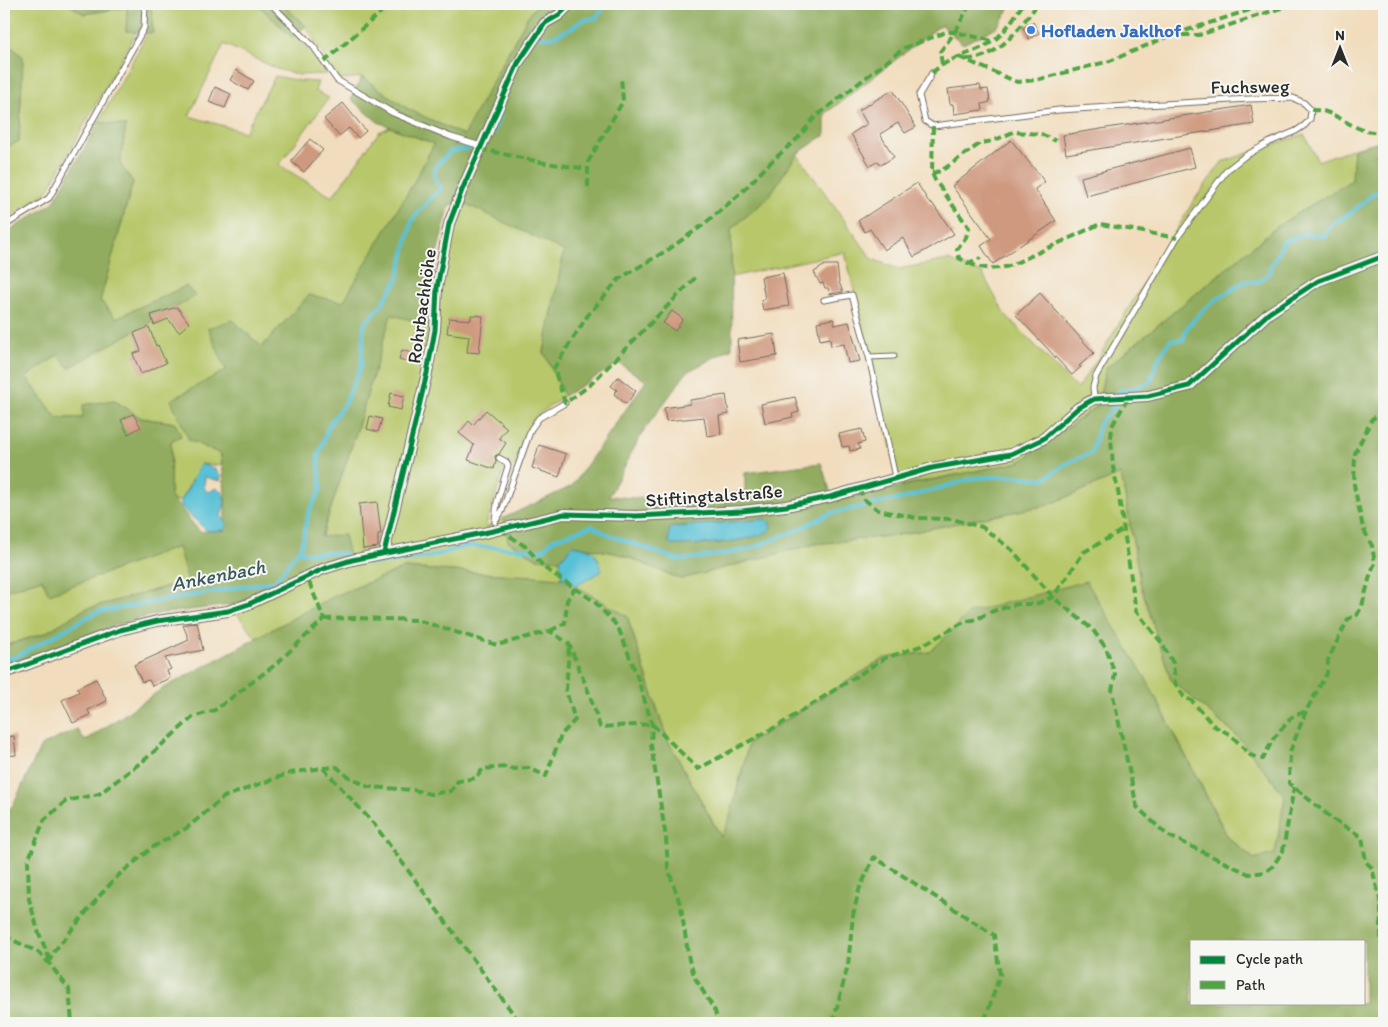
<svg xmlns="http://www.w3.org/2000/svg" width="1388" height="1027" font-family="Itim,sans-serif">
<style>
.green{fill:#b7c76a;stroke:#71794a}
.forest{fill:#91ac5e;stroke:#5e6c44;fill-rule:evenodd}
.water{fill:#59c1d6;stroke:#427680}
.lines{fill:none;stroke-linecap:round;stroke-linejoin:round}
.stream{stroke:#59c1d6;stroke-width:4}
.building{fill:#cf997f}
.lane-casing{stroke:#70695e;stroke-width:7}
.street-casing{stroke:#70695e;stroke-width:12}
.lane{stroke:#fff;stroke-width:5}
.street{stroke:#fff;stroke-width:10}
.quiet{stroke:#51a443;stroke-width:4;stroke-dasharray:8 4;stroke-linecap:butt}
.cycleway-casing{stroke:#f6f6f2;stroke-width:8}
.cycleway{stroke:#00873e;stroke-width:5}
.shop-dot{fill:#3f7fe0;stroke:#f6f6f2;stroke-width:2}
.labels{text-anchor:middle;stroke-width:4;stroke-linejoin:round;paint-order:stroke}
.shop-label{font-size:19px;font-weight:bold;fill:#366cbe;stroke:#f6f6f2;text-anchor:start}
.street-label{font-size:19px;fill:#2b2b2b;stroke:#f6f6f2}
.water-label{font-size:20px;font-style:italic;fill:#39585e;stroke:#f6f6f2}
</style>
<rect width="100%" height="100%" fill="#f6f6f2"/>
<filter id="ink" filterUnits="userSpaceOnUse"><feTurbulence type="fractalNoise" baseFrequency=".02" numOctaves="2"/><feDisplacementMap in="SourceGraphic" scale="10" xChannelSelector="R" yChannelSelector="G"/><feConvolveMatrix kernelMatrix="1 2 1 2 8 2 1 2 1" color-interpolation-filters="sRGB"/></filter>
<filter id="wash" filterUnits="userSpaceOnUse"><feTurbulence type="fractalNoise" baseFrequency=".0096" numOctaves="4" result="noise"/><feDisplacementMap in="SourceGraphic" scale="20" xChannelSelector="R" yChannelSelector="G"/><feGaussianBlur stdDeviation="1.12" result="paint"/><feColorMatrix in="noise" values="0 0 0 0 0 0 0 0 0 0 0 0 0 0 0 0 0 1.4 0 .05"/><feComposite in="paint" operator="in"/></filter>
<g filter="url(#wash)">
<rect width="100%" height="100%" fill="#f1ddbd"/>
<path class="green" d="M4 4H68L84 14 128 7 126 31 136 32 47 192 5 220 4 218V149L19 141 23 58 4 40Z
M151 4H257L292 37 296 34 327 74 299 75 277 69 224 44 189 116 245 132 275 76 300 81 318 82 315 91 329 98 279 165 332 197 379 132 390 127 434 144 414 182 343 303 309 295 262 347 232 321 226 370 189 440 221 454 222 466 201 464 181 501H174L170 496 171 441 175 423 141 418 114 400 83 418H57L26 377 58 355 186 286 116 318 100 300 133 182 120 164 126 126 99 122 148 32H153Z
M282 4H538L528 16 469 125 465 136 408 109 362 77 337 80 306 26Z
M1304 134 1318 161 1354 148 1352 180 1279 225 1106 368 1097 406 1020 462 900 486 845 252 731 277V229L767 199 797 154 872 259 899 269 948 260 982 273 1004 313 1077 389 1100 355 1195 199 1222 162Z
M460 204H466L564 251 544 352 564 396 534 418 529 427 516 464 503 472 485 528 504 518 508 541 536 558 560 560 562 578 404 568 335 596 256 638 230 605 248 600 288 579 321 538 354 439 391 314 430 324 420 385 441 292 451 230Z
M1121 474 1141 586 1171 680 1238 737 1285 796 1275 854 1254 859 1228 837 1145 677 969 613 930 652 885 658 749 742 729 821 721 837 667 739 627 616 576 586 601 571 598 558 589 548 620 554 681 579 815 544 898 535 1048 505Z
M178 546 189 581 85 609 45 633 4 646V591L42 579 49 594Z"/>
<path class="forest" d="M68 4H151L153 33 126 31 127 7 84 14Z
M257 4H282L306 26 292 37Z
M538 4H1013L997 27 963 44 941 25 825 114V135L797 154 767 199 731 229 732 348 687 372 642 433 609 496 634 498H710L745 491V473L821 463 833 500 1020 462 1097 406 1106 368 1279 225 1352 180 1354 148 1384 140V151L1374 155 1383 171H1384V1023H4V815L13 805 41 746 77 729 85 741 162 689 335 596 404 568 562 578 627 616 667 739 721 837 729 821 749 743 885 658 930 652 969 613 1086 581 1145 677 1227 837 1254 859 1275 854 1285 796 1238 737 1171 680 1141 586 1121 474 1048 505 898 535 815 544 681 579 620 554 573 545 560 560 536 558 508 541 504 518 572 486 646 381 619 363 564 396 544 352 564 251 466 204H450L436 256 430 324 391 315 354 439 321 537 344 535 349 556 288 579 248 600 230 605 157 614 116 625 10 665 4 646 45 633 85 609 188 581 178 547 49 594 42 579 4 591V234L53 203 99 122 126 126 120 164 133 182 100 301 116 318 186 286 196 296 69 368 58 355 26 377 57 418H83V405L114 400 141 418 175 423 181 436 171 441 170 496 200 532 225 530V493L221 454 189 440 171 400 226 370 208 328 232 320 262 347 309 295 343 302 414 182 434 144 378 122 351 99 362 77 408 109 465 136 469 125 528 16ZM766 520 721 543 673 545 674 527ZM1192 941H1364V1003H1192Z
M4 40 23 57 19 141 4 149Z"/>
<path class="water" d="M201 464 216 469 221 477 220 481 205 477 204 487 206 491 209 492 216 488 222 491 225 502 221 516 226 522V530L207 531 181 507V501Z
M766 519 769 521 771 528C760 543 692 545 672 545L669 543V529L674 527Z
M573 545C594 549 596 551 602 571L576 586 562 578 560 560Z"/>
<g class="lines">
<path class="stream" d="M540 37H552L573 27 583 20 596 18 606 4
M493 133 501 113
M299 551 303 553H341L347 555
M367 563H387L429 557 468 546 543 550 554 539 592 526 609 535 679 560 725 554 749 549 797 530 831 513 905 498 975 478 1013 476 1044 479 1069 462 1092 453 1099 424 1115 406 1119 391 1135 388 1150 382 1158 360 1170 340H1183L1187 328 1202 311 1216 300 1245 281 1258 282 1271 272 1270 267 1277 256 1283 242 1306 234 1324 236 1333 223 1351 213 1374 193 1384 191
M4 657 14 658 97 612 275 581 301 547 308 514 321 489 318 457 329 425 345 403 361 367 364 324 380 307 398 279 412 220 431 198 441 189 434 176 436 166 451 151 471 148"/>
</g>
<g id="blocks">
<path class="building" d="M1033 22 1039 33 1029 39 1023 28Z
M236 70 254 81 248 90 230 80Z
M980 85 981 90 988 89 990 102 982 104 983 110 954 114 953 104H950L948 89Z
M215 87 231 94 225 108 209 102Z
M893 90 916 127 905 133 898 123 880 134 894 157 881 165 878 161 870 166 851 134 867 124 859 110Z
M343 103 366 131 358 138 349 128 339 136 324 119Z
M1251 105 1254 124 1066 154 1063 135Z
M310 139 323 150 304 172 291 161Z
M1011 140 1045 182 1035 189 1056 221 993 264 981 246 991 239 952 186Z
M1190 148 1195 167 1086 196 1081 177Z
M917 183 930 204 932 203 954 234 914 257 903 238 884 250 870 229 865 232 858 221Z
M825 265H837L839 282 843 292 830 294 828 288H825L823 283 820 284 814 272Z
M783 273 789 306 763 310 761 300 765 299 761 277Z
M1040 293 1094 353 1079 366 1081 367 1072 375 1016 315Z
M177 307 189 323 179 332 168 319 154 325 151 315Z
M672 311 683 319 675 331 663 323Z
M471 315 483 316 479 353 467 352 469 336 447 333 449 318 471 320Z
M833 319 835 325 849 322 860 361 848 363 844 344 831 346 830 338 820 340 817 322Z
M149 327 156 346 158 345 166 363 141 374 133 354 141 351 134 333Z
M774 334 777 356 740 362 737 340Z
M402 350 415 354 412 363 399 359Z
M618 377 636 391 626 404 614 394 617 390 611 386Z
M391 393 404 396 401 410 388 407Z
M726 395 729 414 719 416 721 434 707 436 704 417 666 421 664 408 690 404V400Z
M795 397 799 412 792 414 793 417 765 423 761 404Z
M486 410 507 428 499 438 506 443 499 454 495 456 496 461 494 469 468 460 474 445 459 433 469 421 473 425Z
M133 414 141 427 128 434 121 420Z
M370 416 382 419 378 432 367 429Z
M862 429 865 442 858 444 860 449 850 451 849 446 842 447 839 434Z
M539 445 566 454 559 477 532 468Z
M377 502 381 534H378V547L363 549 359 504Z
M197 622 203 650 165 658 171 669 167 671 170 678 152 686 149 680 142 682 134 665 189 640 183 625Z
M96 679 107 701 88 710 90 715 73 723 62 700 79 692 77 688Z
M14 736 16 755 4 756V737Z"/>
</g>
</g>
<g filter="url(#ink)">
<use href="#blocks" fill-opacity="0" stroke="#70695e" stroke-width="1"/>
<g class="lines">
<g class="lane-casing">
<path id="lane" d="M271 4 313 46 337 80 393 113 451 137 481 146
M932 73 919 95 925 121 933 126 1059 110 1249 99 1293 98 1304 103 1311 110 1310 119 1305 125 1296 131 1270 142 1245 156 1227 170 1177 238 1096 376 1093 387 1094 399
M4 226 49 198 144 28 145 4
M824 300 852 295 869 357
M894 356 869 357 895 477
M495 521 497 502 508 466 506 462 499 458
M495 522 502 511 531 429 539 418 565 403"/>
</g>
<g class="street-casing">
<path id="street" d="M384 553 427 373 435 330 437 288 449 224 462 190 518 63 545 23 559 15 570 4
M4 673 120 630 157 621 228 611 249 604 323 569 352 560 493 531 564 514 636 516 742 511 786 506 830 497 932 468 1011 454 1043 439 1078 408 1094 399 1148 396 1189 386 1269 313 1318 281 1384 256"/>
</g>
<use href="#lane" class="lane"/>
<use href="#street" class="street"/>
<path class="quiet" d="M970 4 955 32 993 41
M1182 35H1199L1293 4
M959 57 1017 82 1036 80 1110 61 1169 36 1268 4
M966 59C1000 59 1019 27 1038 4
M324 62 390 4
M942 64 940 52 955 32
M932 73C948 57 971 55 990 43 1005 34 1014 17 1023 4
M1311 110C1316 110 1322 110 1326 112 1346 119 1363 137 1384 131
M933 126 932 173 935 180 969 228 966 237 957 249 959 258 968 263 981 258
M480 149 545 163 588 169
M932 173 941 171 981 143 993 141 1013 132 1041 134 1056 141
M588 187V162L623 101 621 78
M968 263C983 269 994 270 1009 266L1100 224 1177 238
M695 278 589 386 565 403 554 368 588 315 619 279 669 249 703 225 740 194 771 162 799 137 815 117 904 48 946 32H955
M1128 398 1112 426 1111 438 1113 467 1118 491 1136 611 1161 642 1173 663 1175 683 1184 697 1192 701 1214 726 1231 735 1250 755 1263 759 1273 739 1292 717 1306 711 1327 673 1328 660 1348 619 1357 615 1362 606 1371 572 1375 563 1372 546 1363 528 1354 485 1355 453 1372 419 1384 411
M859 488 865 500 878 510 917 518 952 519 982 527 1012 550 1053 597 1093 630 1106 648 1115 674 1112 691 1137 807 1167 835 1249 874 1265 872 1272 867 1283 851 1294 787
M500 529 526 547 546 569 594 601 618 627 637 676 652 724 651 745 666 838 668 868 681 907 689 960 695 978 715 1011 718 1023
M324 619 356 618 417 620 497 645 550 631 569 644 589 693 600 727 652 724 698 769 781 724 885 658 921 646 964 622 977 619 990 612 1017 604H1036L1053 597 1084 552 1124 529
M550 631 565 623 567 600 575 588
M1306 711 1290 752 1289 783 1334 820 1362 837 1366 862 1372 868 1381 904V943L1384 960
M323 768 337 767 347 776 369 787 414 790 430 794 451 791 458 781 476 778 483 769 505 767 513 769 529 768 546 776 561 735 575 720 566 691 569 646
M4 936 38 952 49 963 69 989 72 1023
M50 960 38 931 29 899 28 861 44 820 66 801 99 794 148 757 193 717 215 710 275 665 324 619 307 577
M49 963 52 954 102 893 120 874 153 847 188 827 224 797 290 773 323 768 374 824 520 1023
M833 1023 848 965 853 915 859 890 874 857 994 935 1000 975 984 1023"/>
<g class="cycleway-casing">
<path id="cycleway" d="M384 553 427 373 435 330 437 288 449 224 462 190 518 63 545 23 559 15 570 4
M4 673 120 630 157 621 228 611 249 604 323 569 352 560 493 531 564 514 636 516 742 511 786 506 830 497 932 468 1011 454 1043 439 1078 408 1094 399 1148 396 1189 386 1269 313 1318 281 1384 256"/>
</g>
<use href="#cycleway" class="cycleway"/>
</g>
</g>
<circle class="shop-dot" cx="1031" cy="30" r="5"/>
<g class="labels">
<g class="shop-label">
<text x="1041" y="37">Hofladen Jaklhof</text>
</g>
<g class="street-label">
<text transform="translate(1250 86) rotate(-1)" y="7">Fuchsweg</text>
<text transform="translate(421 306) rotate(-82)" y="7">Rohrbachhöhe</text>
<text transform="translate(714 495) rotate(-4)" y="7">Stiftingtalstraße</text>
</g>
<g class="water-label">
<text transform="translate(218 575) rotate(-11)" y="7">Ankenbach</text>
</g>
</g>
<rect width="1388" height="1027" fill="none" stroke="#f6f6f2" stroke-width="20"/>
<rect x="1190" y="940" width="175" height="65" fill="#f6f6f2" stroke="#a5a5a2"/>
<rect x="1200" y="956" width="25" height="8" fill="#00873e" stroke="#a5a5a2"/>
<text x="1236" y="964" font-size="15" fill="#2b2b2b">Cycle path</text>
<rect x="1200" y="981" width="25" height="8" fill="#51a443" stroke="#a5a5a2"/>
<text x="1236" y="990" font-size="15" fill="#2b2b2b">Path</text>
<g transform="translate(1340 48)" stroke="#f6f6f2" stroke-width="4" paint-order="stroke">
<path d="M0-4L9 19L0 12L-9 19Z" fill="#2b2b2b"/>
<text y="-8" font-size="14" font-weight="bold" text-anchor="middle" fill="#2b2b2b">N</text>
</g>
</svg>
